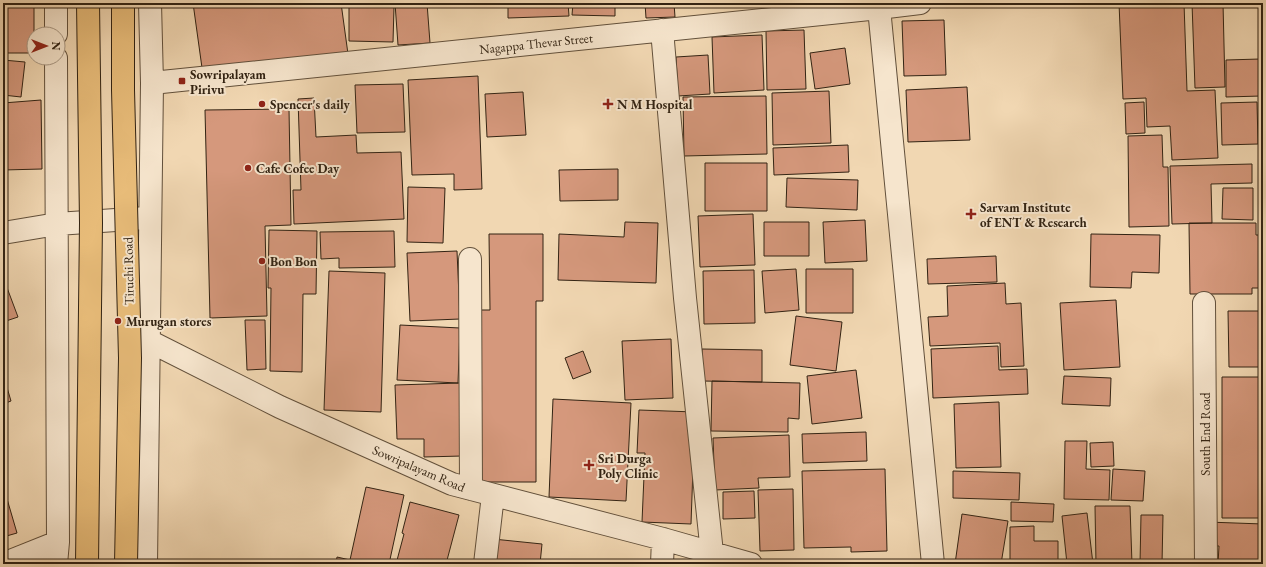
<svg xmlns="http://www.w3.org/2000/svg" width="1266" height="567" font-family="'EB Garamond',serif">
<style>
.building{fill:#d5987c;stroke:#322313}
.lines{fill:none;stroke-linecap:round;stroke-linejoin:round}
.minor-casing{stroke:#62503b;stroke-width:24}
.minor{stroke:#f6e5cd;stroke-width:22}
.highway-bridge-casing{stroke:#322313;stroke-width:24;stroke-linecap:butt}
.highway-bridge{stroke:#e8bc79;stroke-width:22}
.poi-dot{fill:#8f2418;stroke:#f6e5cd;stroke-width:1.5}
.labels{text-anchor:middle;stroke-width:4;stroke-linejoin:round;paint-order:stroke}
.street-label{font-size:13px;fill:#322313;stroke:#f6e5cd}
.poi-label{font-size:13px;font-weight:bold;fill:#322313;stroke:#f6e5cd;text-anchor:start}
</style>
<rect width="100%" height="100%" fill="#f1d7b2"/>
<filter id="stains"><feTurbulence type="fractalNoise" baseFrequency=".005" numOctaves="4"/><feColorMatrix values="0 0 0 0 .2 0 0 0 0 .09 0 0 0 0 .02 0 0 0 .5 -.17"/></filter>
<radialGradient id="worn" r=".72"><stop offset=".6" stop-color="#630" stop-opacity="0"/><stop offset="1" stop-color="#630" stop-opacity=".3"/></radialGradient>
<path class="building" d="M3 3H34V53H3Z
M193 3H341L348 54 203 75Z
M350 3H392V5L350 4Z
M395 3H427L430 43 398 45Z
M508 3H568L569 16 508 18Z
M573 3H615V16L572 15Z
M645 3H674L675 17 646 18Z
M1119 3H1184L1187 91 1215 90 1218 158 1172 160 1170 126 1147 127 1146 98 1123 99Z
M1192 3H1223L1225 87 1195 88Z
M349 6 394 7 393 42 349 41Z
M944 20 946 75 904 76 902 21Z
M804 30 806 89 767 90 766 31Z
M762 35 764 90 714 93 712 37Z
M845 48 850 84 815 89 810 53Z
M708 55 710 94 678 96 676 57Z
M1260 59 1261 96 1226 97V60Z
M3 60 25 62 21 97 3 95Z
M478 76 482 189 454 190V174L412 175 408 80Z
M403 84 405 132 357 133 355 85Z
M967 87 970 140 908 142 906 90Z
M829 91 831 143 773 145 772 93Z
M523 92 526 135 487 137 485 94Z
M766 96 767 154 684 156 683 97Z
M314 98 316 137 356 135 357 153 401 152 404 219 294 224 293 190H301L298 99Z
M41 100 42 169 3 170V103Z
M1144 102 1145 133 1126 134 1125 103Z
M1257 102 1258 144 1222 145 1221 103Z
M289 109 291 225 265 226 267 316 210 318 205 110Z
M1162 135 1163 167H1168L1169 226 1129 227 1128 136Z
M848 145 849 172 774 175 773 148Z
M705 163H767V211H705Z
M1252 164V183L1211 184 1212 223 1172 224 1170 166Z
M618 169V200L560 201 559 170Z
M787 178 858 180 857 210 786 207Z
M408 187 445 188 443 243 407 242Z
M1223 188H1253V220L1222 219Z
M753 214 755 265 700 267 698 216Z
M865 220 867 261 825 263 823 222Z
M625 222 658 223 656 283 558 280 559 234 624 237Z
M764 222H809V256H764Z
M1189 223H1256V235H1263V288H1252V294H1190Z
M269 230 317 231 316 294H303L302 372 270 371 271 288H268Z
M394 231 395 267 339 268V258L321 259 320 232Z
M489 234H543V301H536V482H479L478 310H490Z
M1091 234 1160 235 1159 273 1132 272 1131 288 1090 287Z
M457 251 460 319 410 321 407 253Z
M996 256 997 282 928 284 927 259Z
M796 269 799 310 765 313 762 271Z
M806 269H853V313H806Z
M754 270 755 323 704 324 703 271Z
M329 271 385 273 381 412 324 410Z
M3 277 18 317 3 322Z
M1005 283 1006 304 1021 303 1024 366 1001 367 1000 343 930 346 928 317 948 316 947 286Z
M1116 300 1120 367 1064 370 1060 303Z
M1228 311H1263V367H1229Z
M796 316 842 322 836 371 790 365Z
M245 320H265L266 369 247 370Z
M400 325 460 328 458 383 397 380Z
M671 339 673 398 625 400 622 341Z
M998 346 999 370 1027 369 1028 394 933 398 931 349Z
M702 349 762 350V382L702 381Z
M583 351 591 372 573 379 565 358Z
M856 370 862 418 812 424 807 376Z
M3 374 11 401 3 404Z
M1064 376 1111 378 1110 406 1062 404Z
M1222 377H1263V518H1222Z
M712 381 800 383 799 419 788 418V432L711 431Z
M460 383 462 456 424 457V439H397L395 385Z
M553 399 631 403 626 501 549 497Z
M999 402 1001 467 956 468 954 404Z
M639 410 695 412 691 524 642 522 645 453H637Z
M866 432 867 461 803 463 802 434Z
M789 435 790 477 758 478 759 488 715 490 713 438Z
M1065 441H1087L1086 469 1110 470 1109 500 1064 499Z
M1113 442 1114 466 1091 467 1090 443Z
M885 469 887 551 851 552V547L804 548 802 471Z
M1113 469 1145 471 1143 501 1111 500Z
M953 471 1020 473 1019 500 953 498Z
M366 487 404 495 389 564H336L337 557 350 560Z
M793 489 794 550 760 551 758 490Z
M754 491 755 518 723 519V492Z
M3 492H5L17 533 3 537Z
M410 502 459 515 446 564H396L404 534 402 533Z
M1011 502 1054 504 1053 522 1011 521Z
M1095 506H1130L1132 564H1096Z
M1087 513 1093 564H1067L1062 516Z
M962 514 1008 521 1001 564H955Z
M1141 515H1163L1162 564H1140Z
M1207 522 1263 524V564H1218L1219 546H1207Z
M1034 526V541H1058V564H1010V527Z
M493 539 542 544 540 564H490Z"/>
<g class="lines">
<g class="minor-casing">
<path id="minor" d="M56 3V34
M879 8 933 564
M662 30 685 298 712 553
M152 83 879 8 920 3
M3 233 57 224 145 218
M470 259 471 489
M1204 303 1206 564
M149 341 280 407 452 484 663 539 751 564
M3 564 58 542
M56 564 58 542 56 58
M146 564 152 83 150 3
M485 564 493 495
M662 564 663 539"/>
</g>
<use href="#minor" class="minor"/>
<g class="highway-bridge-casing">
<path id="highway-bridge" d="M123 3V90L130 358 126 564
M87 564 91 223 88 3"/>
</g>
<use href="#highway-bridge" class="highway-bridge"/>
</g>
<g class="poi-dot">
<rect x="178" y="77" width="8" height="8" rx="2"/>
<circle cx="262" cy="104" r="4"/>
<path d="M606 98h4v4h4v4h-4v4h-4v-4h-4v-4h4z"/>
<circle cx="248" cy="168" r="4"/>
<path d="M969 208h4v4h4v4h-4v4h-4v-4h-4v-4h4z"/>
<circle cx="262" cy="261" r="4"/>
<circle cx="118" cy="321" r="4"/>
<path d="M587 459h4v4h4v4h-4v4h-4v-4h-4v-4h4z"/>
</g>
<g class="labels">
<g class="street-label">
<text transform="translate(536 43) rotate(-6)" y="5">Nagappa Thevar Street</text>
<text transform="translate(128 271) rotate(-91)" y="5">Tiruchi Road</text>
<text transform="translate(1205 434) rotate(-90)" y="5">South End Road</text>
<text transform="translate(419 468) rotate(23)" y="5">Sowripalayam Road</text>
</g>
<g class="poi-label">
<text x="190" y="79">Sowripalayam<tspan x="190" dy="15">Pirivu</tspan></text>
<text x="270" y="109">Spencer's daily</text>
<text x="617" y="109">N M Hospital</text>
<text x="256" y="173">Cafe Cofee Day</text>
<text x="980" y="212">Sarvam Institute<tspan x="980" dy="15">of ENT &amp; Research</tspan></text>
<text x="270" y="266">Bon Bon</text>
<text x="126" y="326">Murugan stores</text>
<text x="598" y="463">Sri Durga<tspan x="598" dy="15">Poly Clinic</tspan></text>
</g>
</g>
<rect width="1266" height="567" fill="none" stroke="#f1d7b2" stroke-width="16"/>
<rect x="4" y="4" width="1258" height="559" fill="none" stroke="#322313" stroke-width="2"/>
<rect x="8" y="8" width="1250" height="551" fill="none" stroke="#322313"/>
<g transform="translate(46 46) rotate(90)"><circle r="19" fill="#f6e5cd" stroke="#a89783"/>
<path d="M0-3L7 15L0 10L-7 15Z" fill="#8f2418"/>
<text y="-6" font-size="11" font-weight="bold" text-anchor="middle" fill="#322313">N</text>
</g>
<rect width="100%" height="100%" filter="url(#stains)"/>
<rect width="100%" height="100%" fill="url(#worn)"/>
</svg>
